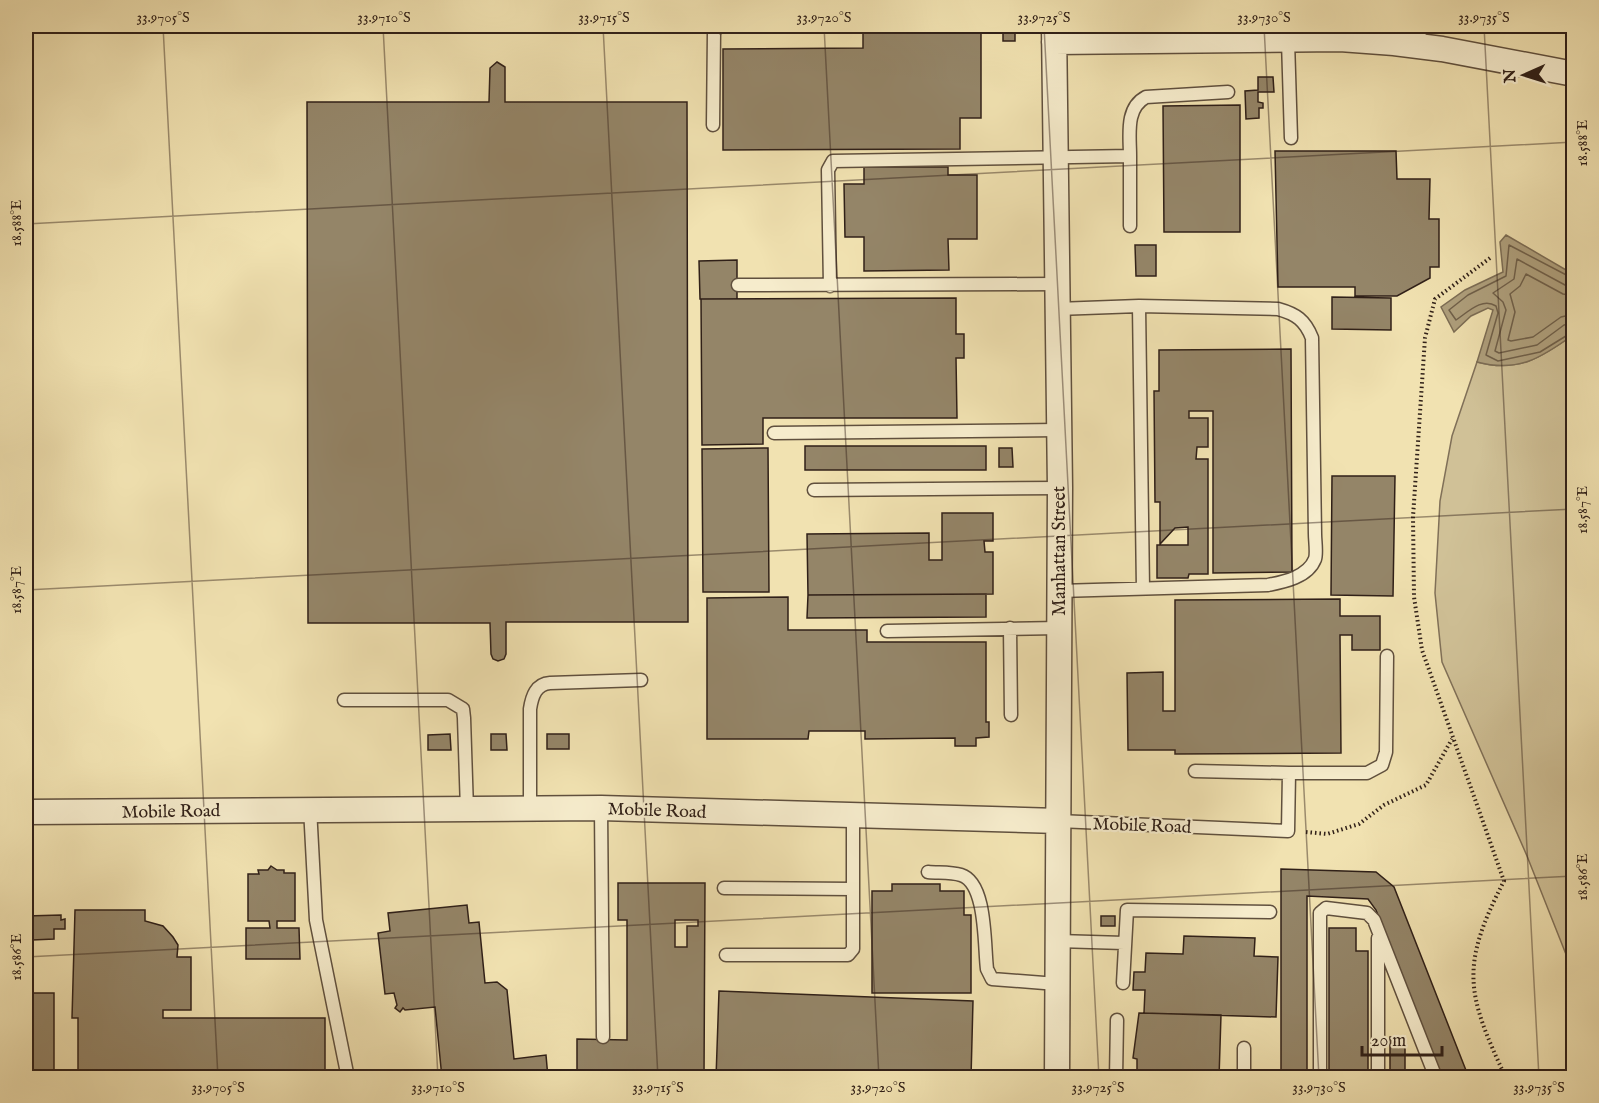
<svg xmlns="http://www.w3.org/2000/svg" width="1599" height="1103" font-family="'IM FELL English',serif">
<style>
.green{fill:#d0c197;stroke:#807058;stroke-width:1.5}
.water{fill:#afa07d;stroke:#7c6d55;stroke-width:1.5}
.lines{fill:none;stroke-linecap:round;stroke-linejoin:round}
.shore{stroke:#70604a;stroke-width:1.5}
.building{fill:#948568;stroke:#302018;stroke-width:1.5;fill-rule:evenodd}
.service-casing{stroke:#60503e;stroke-width:15}
.minor-casing{stroke:#60503e;stroke-width:27}
.path{stroke:#302018;stroke-width:4;stroke-dasharray:1.5 3;stroke-linecap:butt}
.service{stroke:#f6eccc;stroke-width:12}
.minor{stroke:#f6eccc;stroke-width:24}
.ticks{fill:none;stroke:#302018;stroke-width:1.5;stroke-opacity:0.45}
.labels{text-anchor:middle;stroke-width:4.5;stroke-linejoin:round;paint-order:stroke}
.street-label{font-size:18px;fill:#302018;stroke:#f6eccc}
.neatline{fill:none;stroke:#302018;stroke-width:2}
.ticks-label{font-size:15px;text-anchor:middle;fill:#302018}
</style>
<rect width="100%" height="100%" fill="#f1e2b1"/>
<filter id="stains"><feTurbulence type="fractalNoise" baseFrequency=".00333" numOctaves="4"/><feColorMatrix values="0 0 0 0 .2 0 0 0 0 .09 0 0 0 0 .02 0 0 0 .5 -.17"/></filter>
<radialGradient id="worn" r=".72"><stop offset=".6" stop-color="#630" stop-opacity="0"/><stop offset="1" stop-color="#630" stop-opacity=".3"/></radialGradient>
<path class="green" d="M1573 335V972L1527 856 1442 662 1435 593 1440 501 1452 436 1477 362C1518 373 1541 358 1573 335Z"/>
<path class="water" d="M1506 235 1573 274V335C1541 358 1518 373 1477 362L1493 310 1488 308 1471 316 1454 332 1441 307 1465 290 1503 272 1500 242Z"/>
<g class="lines">
<path class="shore" d="M1574 279 1509 245 1506 276 1468 295 1449 310 1456 320C1468 312 1482 297 1496 306L1498 313 1486 355 1498 361 1540 352 1574 331
M1574 287 1565 285 1517 259 1514 279 1493 293 1503 302 1506 310 1495 351 1499 353 1537 345 1564 325 1574 323
M1574 296 1563 294 1526 274 1520 286 1510 294 1515 312 1508 340 1511 341 1533 337 1561 317 1574 314"/>
</g>
<path class="building" d="M958 26H981V118H960V149L723 150V49L863 48V31H959Z
M1003 28H1015V41H1003Z
M497 62 505 67V102H687L688 622H506V654L504 659 498 661 493 659 491 654 490 623H308L307 102H489L490 68Z
M1258 77H1273L1274 92H1258V102L1263 103V108H1259V118L1246 119 1245 91 1258 90Z
M1240 105V232H1164L1163 106Z
M1275 151H1396L1397 179H1430L1429 219H1439V267H1430V278L1397 296H1355V287H1278Z
M864 167H948V175H977V239H948L949 270 864 271V237H845L844 184H864Z
M1135 245H1156V276H1136Z
M737 260V299H700L699 261Z
M1332 297 1391 298V330L1332 329Z
M956 298V334H964V358H956L957 418H763V444L702 445 701 299Z
M1291 349 1292 572 1213 573V411H1189V418H1208V447H1197L1196 459H1208V574H1189L1188 578H1157V545H1188V527L1175 528 1160 544V502H1155L1154 391H1159V350Z
M805 446H986V470H805Z
M768 448 769 592H703L702 449Z
M999 448H1012L1013 467H999Z
M1332 476H1395L1393 596 1331 595Z
M942 513H993V541H984L985 552H993V594L808 595 807 534 929 533V560H942Z
M986 594V617L807 618 808 595Z
M788 597V630H867V642H986V722H989V737L976 738V746H955V738L865 739V731H809L808 739H707V598Z
M1340 599V616H1380V650H1352V635H1340L1341 753 1175 754V750H1128L1127 673 1163 672V711H1175V600Z
M450 734 451 750H428V735Z
M491 734H506L507 750H491Z
M547 734H569V749H547Z
M271 866 277 870H284V873H295V921H277V928H299L300 959H246V928H270L269 921H248V874H259L258 870H268Z
M1281 869 1376 872 1394 887 1469 1078H1442L1376 910 1368 899 1307 896V1078H1281Z
M618 883H705L704 1078H577V1039L627 1040V920H618ZM675 920H698V926H687V947H675Z
M892 884H940V891H964V915H971V993H872V891H892Z
M467 905 469 923 479 922 485 983 497 982 507 990 514 1059 546 1055 548 1078H442L435 1007 405 1010 403 1008 400 1012 395 1008 397 1005 394 993 385 994 378 933 390 931 388 913Z
M75 910H145V921L163 926 173 937 178 945 177 957H191V1010H163V1018H325V1078H78V1018H72Z
M61 915V920L65 919V929H54V939L32 940 31 927 26 926V916Z
M1101 916H1115V926H1101Z
M1329 928H1356V951H1368V1078H1329Z
M1184 936 1255 938 1254 956 1278 957 1276 1017 1144 1013 1145 990H1133L1134 972H1145L1146 953 1183 954Z
M719 991 973 1001 971 1078H716Z
M32 993H54V1078H33Z
M1139 1013 1221 1015 1219 1078H1133L1137 1077V1059L1133 1058Z
M1390 1037H1405V1073H1417V1078H1390Z"/>
<g class="lines">
<g class="service-casing">
<path id="service" d="M1288 41 1291 138
M1419 46 1420 26
M713 125 714 32 719 26
M1130 156C1130 135 1125 108 1146 97L1228 92
M738 285 1056 284
M830 286 828 170 833 161 1130 156V226
M1139 306 1143 589
M1057 309 1139 306 1278 309C1296 314 1305 320 1312 338L1315 534C1315 541 1317 553 1315 559 1308 577 1284 582 1268 585L1059 591
M774 433 1058 430
M814 490 1060 488
M1010 628 1011 715
M887 631 1059 628
M344 700H448L463 709 464 718 467 810
M1289 773H1367L1382 765 1386 752 1387 656
M310 808 316 920 348 1078
M530 808V709C532 696 536 684 550 683L641 680
M601 808 603 1037
M1058 821 1288 831 1289 773 1195 771
M928 872C938 873 951 872 961 875 987 883 984 946 987 969L992 979 1057 984
M724 888 853 889
M1378 938V1078
M1058 941 1124 943
M726 955H848L853 949V815
M1123 983 1127 910 1270 912
M1116 1078 1117 1020
M1244 1078V1048
M1320 1078V913L1326 908 1367 913 1374 920 1436 1078"/>
</g>
<g class="minor-casing">
<path id="minor" d="M1054 26 1060 488 1057 1078
M1054 42 1340 39 1394 43 1442 49 1574 74
M26 812 601 808 1058 821"/>
</g>
<path class="path" d="M1490 258 1435 299 1425 338 1413 517 1414 597 1422 650 1504 881C1460 966 1466 993 1506 1078
M1306 832 1327 834 1359 824 1384 805 1426 785 1452 739"/>
<use href="#service" class="service"/>
<use href="#minor" class="minor"/>
</g>
<path class="ticks" d="M163 26 218 1078M383 26 438 1078M603 26 658 1078M824 26 879 1078M1044 26 1099 1078M1264 26 1319 1078M1484 26 1539 1078M26 224 1574 142M26 590 1574 509M26 957 1574 876"/>
<g class="labels">
<g class="street-label">
<text transform="translate(1059 551) rotate(-90)" y="6">Manhattan Street</text>
<text transform="translate(657 810) rotate(2)" y="6">Mobile Road</text>
<text transform="translate(171 811) rotate(-1)" y="6">Mobile Road</text>
<text transform="translate(1142 825) rotate(2)" y="6">Mobile Road</text>
</g>
</g>
<rect width="1599" height="1103" fill="none" stroke="#f1e2b1" stroke-width="66"/>
<g transform="translate(1524 75) rotate(267)" stroke="#f6eccc" stroke-width="4.5" paint-order="stroke">
<path d="M0-4.5L10 22L0 15L-10 22Z" fill="#302018"/>
<text y="-9" font-size="16" font-weight="bold" text-anchor="middle" fill="#302018">N</text>
</g>
<path d="M1362 1046v9h80v-9" fill="none" stroke="#302018" stroke-width="3"/>
<text x="1371" y="1046" font-size="18" fill="#302018" stroke="#f6eccc" stroke-width="4.5" paint-order="stroke">20 m</text>
<rect x="33" y="33" width="1533" height="1037" class="neatline"/>
<g class="ticks-label">
<text x="163" y="22">33.9705°S</text>
<text x="384" y="22">33.9710°S</text>
<text x="604" y="22">33.9715°S</text>
<text x="824" y="22">33.9720°S</text>
<text x="1044" y="22">33.9725°S</text>
<text x="1264" y="22">33.9730°S</text>
<text x="1484" y="22">33.9735°S</text>
<text transform="translate(1582 143) rotate(-90)" y="5">18.588°E</text>
<text transform="translate(16 223) rotate(-90)" y="5">18.588°E</text>
<text transform="translate(1582 510) rotate(-90)" y="5">18.587°E</text>
<text transform="translate(16 590) rotate(-90)" y="5">18.587°E</text>
<text transform="translate(1582 877) rotate(-90)" y="5">18.586°E</text>
<text transform="translate(16 957) rotate(-90)" y="5">18.586°E</text>
<text x="218" y="1092">33.9705°S</text>
<text x="438" y="1092">33.9710°S</text>
<text x="658" y="1092">33.9715°S</text>
<text x="878" y="1092">33.9720°S</text>
<text x="1098" y="1092">33.9725°S</text>
<text x="1319" y="1092">33.9730°S</text>
<text x="1539" y="1092">33.9735°S</text>
</g>
<rect width="100%" height="100%" filter="url(#stains)"/>
<rect width="100%" height="100%" fill="url(#worn)"/>
</svg>
